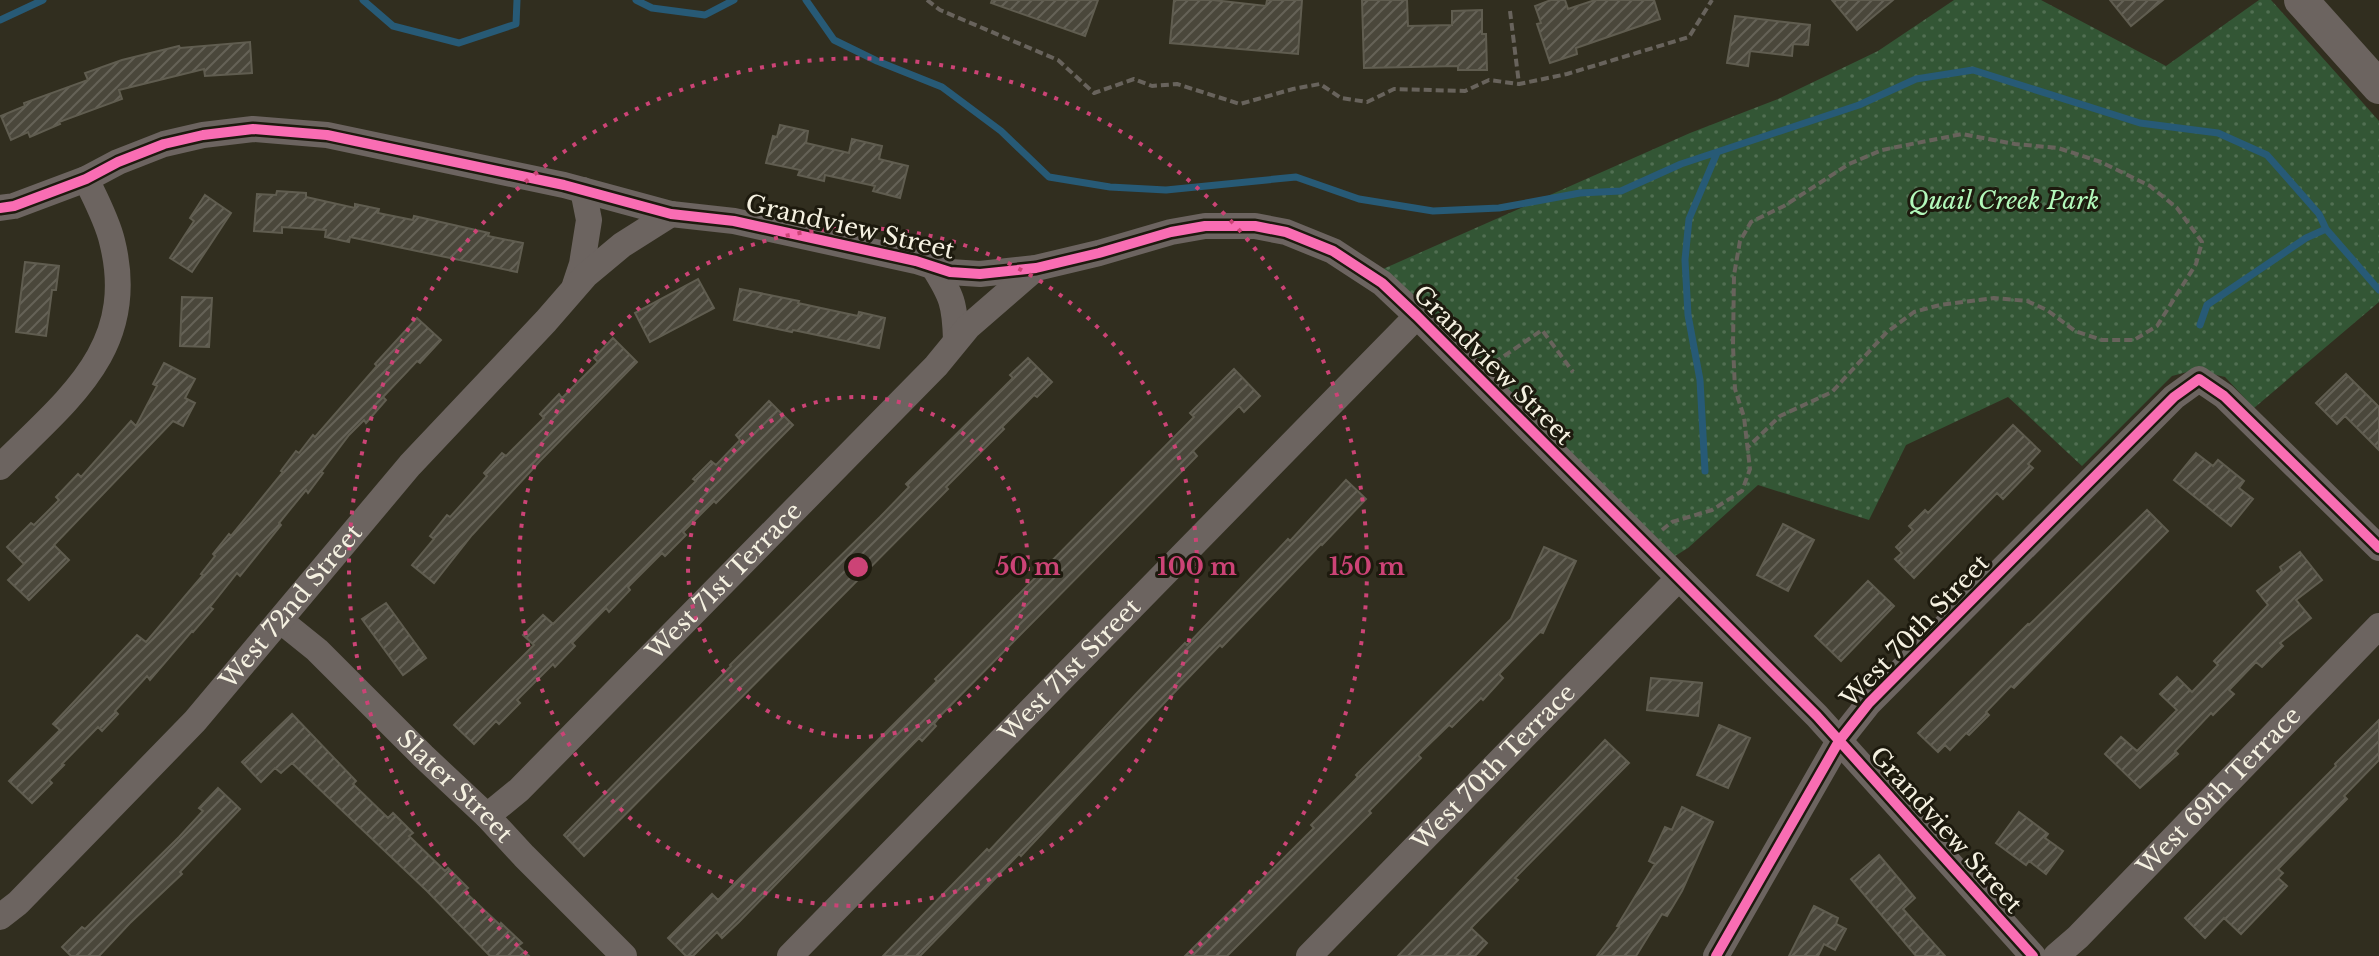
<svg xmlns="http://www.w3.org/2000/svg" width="2379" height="956" font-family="'Libre Baskerville',serif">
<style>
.park{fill:url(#park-dots)}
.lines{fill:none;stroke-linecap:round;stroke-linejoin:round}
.stream{stroke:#275a76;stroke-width:7}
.building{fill:url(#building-hatch);stroke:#605d50;stroke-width:2}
.path{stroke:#68635c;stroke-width:4;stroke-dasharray:8 4;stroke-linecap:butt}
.minor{stroke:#6c6460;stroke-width:26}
.tertiary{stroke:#6c6460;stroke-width:34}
.cycleway-casing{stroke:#1d1a0e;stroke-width:15}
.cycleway{stroke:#f96db3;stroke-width:10}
.ring{fill:none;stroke:#cc4376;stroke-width:4;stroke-dasharray:4 8}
.labels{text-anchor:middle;stroke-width:6;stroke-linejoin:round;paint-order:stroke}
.park-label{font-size:24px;font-style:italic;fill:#b2f8ba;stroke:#1d1a0e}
.street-label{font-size:24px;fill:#f5f1e1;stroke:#1d1a0e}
.centre{fill:#cc4376;stroke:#1d1a0e;stroke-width:4}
.ring-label{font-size:24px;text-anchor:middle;font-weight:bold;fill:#cc4376;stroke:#1d1a0e;stroke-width:6;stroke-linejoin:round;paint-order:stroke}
</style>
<defs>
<pattern id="park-dots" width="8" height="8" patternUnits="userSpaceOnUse" patternTransform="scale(2)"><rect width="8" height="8" fill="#335635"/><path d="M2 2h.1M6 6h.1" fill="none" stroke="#516f52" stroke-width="1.8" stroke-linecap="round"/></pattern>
<pattern id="building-hatch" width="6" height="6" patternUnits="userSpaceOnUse" patternTransform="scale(2)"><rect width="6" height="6" fill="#4a473b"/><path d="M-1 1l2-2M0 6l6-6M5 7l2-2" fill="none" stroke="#656257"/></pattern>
</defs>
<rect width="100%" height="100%" fill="#312e1f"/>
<path class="park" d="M1954 0H2041L2166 66 2259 0H2271L2379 121V302L2254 408 2225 377 2195 370 2172 376 2082 466 2008 397 1906 445 1869 520 1758 485 1688 548 1675 556 1383 269 1690 133 1778 99 1878 51Z"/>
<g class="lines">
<path class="stream" d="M363 0 393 26 459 43 516 24 517 0
M636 0 652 8 705 15 734 0
M806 0 834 40 877 61 942 87 1001 131 1049 177 1110 187 1166 190 1296 177 1359 199 1433 211 1499 208 1580 193 1621 191 1681 164 1859 105 1916 79 1973 70 2140 123 2218 133 2267 155 2319 214 2326 229 2379 290
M0 20 43 0
M2200 325 2207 305 2306 238 2326 229
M1705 471 1700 380 1688 315 1685 260 1689 219 1717 153"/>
</g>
<path class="building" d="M992 0H1098L1085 36 991 3Z
M1174 0H1213L1266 6 1267 0H1302L1298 54 1170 43Z
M1362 0H1407L1408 26 1452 25V11L1482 10V34H1486L1487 70H1458V66L1364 68Z
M1551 0H1565L1568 9 1595 0H1654L1660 19 1576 48 1577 54 1550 63 1537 24 1541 23 1535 6Z
M1832 0H1893L1857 30Z
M2110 0H2163L2131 26Z
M1735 16 1810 25 1808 45 1793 44 1792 56 1750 51 1748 66 1727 63Z
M250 42 252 73 205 76 204 69 119 90 122 99 59 122 60 124 30 137 28 132 11 140 1 116 25 106 24 103 88 80 85 73 122 60 179 46 180 48Z
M780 125 808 131 806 143 849 153 852 139 882 146 879 159 908 166 900 198 873 191 875 186 825 175 824 181 798 175 800 170 766 163 773 136 777 137Z
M277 191 306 193V197L355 208V204L379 209 378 213 413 220 414 216 489 233 488 236 523 243 517 272 350 237 349 242 325 237 326 230 282 227V233L254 231 257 194 276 195Z
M205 195 231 213 192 272 170 258 194 221 190 218Z
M25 262 59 266 56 290H52L46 336 16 332Z
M698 279 714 308 650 342 635 313Z
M740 289 799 301 798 303 858 316 859 312 885 318 879 348 793 330 792 332 734 320Z
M182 297 212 298 209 347 180 346Z
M417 318 441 340 420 363 417 361 383 397 386 400 366 423 364 420 349 435 321 472 323 473 308 493 306 490 279 523 281 525 240 576 237 573 210 607 213 609 193 632 192 631 150 680 147 676 115 711 118 714 102 731 98 727 62 764 64 765 49 780 52 783 32 803 9 781 60 730 53 724 137 635 146 642 203 575 201 574 215 556 213 554 229 534 231 536 283 472 281 471 296 451 299 453 313 435 315 437 377 366 375 364Z
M613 338 637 362 540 461 472 535 434 583 412 565 434 539 430 536 447 515 450 517 487 476 484 473 502 453 506 456 544 418 540 414 559 394 562 398 598 362 594 358Z
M1028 358 1052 382 1037 397 1034 395 1002 427 1004 429 946 487 948 489 584 856 564 835 731 666 730 665 880 517 909 487 906 484 1013 378 1010 375Z
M164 363 195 379 185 398 195 403 183 426 173 421 54 545 69 560 29 600 8 580 24 564 7 547 31 523 34 525 59 500 56 497 78 474 81 477 131 421 136 426 157 386 153 384Z
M1234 369 1260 396 1244 412 1239 406 1193 451 1197 456 942 714 934 724 936 726 922 741 919 738 739 922 722 938 717 932 693 956H686L668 938 712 894 718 900 937 681 935 679 1194 417 1190 413Z
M2346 374 2379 407V450L2345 416 2337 424 2316 403Z
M769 401 793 425 716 503 714 501 683 532 686 535 665 556 662 553 628 587 630 590 609 612 606 608 572 643 575 646 555 667 553 664 517 700 520 703 499 724 496 721 474 744 454 725 534 645 523 635 543 615 553 624 696 481 693 479 711 461 716 465 740 440 736 435Z
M2013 425 2040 451 2028 464 2033 468 2003 499 1997 493 1914 578 1895 559 1902 553 1896 547 1913 530 1909 526 1925 510 1928 513Z
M2196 453 2213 466 2218 460 2244 481 2239 488 2253 499 2231 526 2174 480Z
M1346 480 1366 499 1322 545 1321 544 1222 647 1220 645 1167 700 1021 856 1019 854 920 956H883L987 849 989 851 1136 694 1185 643 1187 645 1288 539 1290 541Z
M2147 510 2168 531 2014 688 2011 686 1986 712 1989 715 1969 735 1966 733 1950 750 1945 745 1938 752 1918 733 2028 624 2029 625Z
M1783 524 1814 540 1788 591 1757 575Z
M1544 547 1576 561 1543 633 1540 632 1499 674 1503 678 1483 700 1481 698 1452 727 1449 725 1418 755 1421 758 1369 811 1371 813 1227 956H1185L1314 828 1311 825 1358 777 1356 775 1511 619Z
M2300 552 2322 580 2296 600 2311 618 2280 643 2283 646 2262 667 2256 662 2229 690 2234 694 2213 715 2211 713 2175 751 2178 754 2140 788 2105 754 2121 737 2137 751 2177 710 2160 694 2177 677 2192 692 2218 665 2214 661 2268 605 2257 591 2282 571 2280 567Z
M1868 581 1894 606 1841 661 1815 636Z
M386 603 426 658 403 675 362 619Z
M1651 678 1702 683 1698 716 1647 710Z
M292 714 356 781 353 784 388 818 393 813 413 833 409 836 445 871 448 868 468 888 464 891 500 925 501 923 522 943 518 946 529 956H490L427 891 292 763 281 773 275 768 261 782 242 762Z
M2379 720V760L2344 796 2347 799 2278 869 2283 873 2278 878 2287 886 2241 934 2224 918 2205 938 2185 918 2336 766 2335 764Z
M1719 725 1750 738 1728 788 1697 775Z
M1605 740 1629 763 1515 878 1518 880 1471 928 1487 943 1475 956H1398Z
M218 788 240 809 180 872 182 874 130 923 99 956H71L62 947 82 927 85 929 179 837 203 811 199 808Z
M1682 807 1713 822 1682 891 1667 916 1662 914 1636 956H1597L1619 927 1617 926 1655 864 1649 861 1665 827 1672 830Z
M2019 812 2048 834 2045 838 2063 851 2046 874 2029 861 2026 865 1996 843Z
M1879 855 1915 898 1903 909 1945 956H1916L1851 879Z
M1814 906 1838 918 1836 924 1846 929 1835 950 1824 944 1818 956H1789Z"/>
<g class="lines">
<path class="path" d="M927 0 940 10 1058 60 1094 93 1134 79 1152 86 1177 84 1240 104 1293 89 1320 84 1341 98 1367 102 1394 89 1465 91 1489 80 1519 84
M1510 11 1519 84 1567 74 1689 37 1712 0
M1494 363 1542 330 1573 372
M1662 530 1672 522 1712 510 1742 491 1750 469 1744 417 1735 389 1733 346 1734 275 1740 241 1751 222 1784 206 1849 164 1882 150 1962 134 2015 144 2058 148 2101 162 2150 186 2177 208 2202 242 2196 264 2157 326 2134 340H2102L2075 331 2047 310 2027 301 1994 298 1940 305 1914 312 1887 332 1832 392 1780 416 1747 448"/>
<g class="minor">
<path d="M0 208 14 206 86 179 118 162 164 144 203 135 253 129 327 135 564 185 671 214 734 221 916 261 950 272 980 274 1036 268 1099 253 1171 232 1205 226H1255L1286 232 1333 251 1382 283 1417 316 1817 716 2033 956"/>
<path d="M933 266C952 296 955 304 956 340"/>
<path d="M575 285 582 264 589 220 583 190"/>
<path d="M0 467C68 399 139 348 112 241 107 220 95 198 86 179"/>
<path id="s1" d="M281 621 317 650 423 756 487 816 524 856 624 956"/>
<path id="s2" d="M487 816 519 790 936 366 968 327 1036 268"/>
<path id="s3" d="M0 917 18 903 195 721 410 465 546 321 586 275 622 245 671 214"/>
<path id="s4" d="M790 956 1417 316"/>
<path id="s5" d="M1309 956 1679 578"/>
<path d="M1716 956 1839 741 1869 703 2174 397 2199 379 2224 396 2379 548"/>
<path id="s6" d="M2056 956 2078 937 2379 626"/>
</g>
<path class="tertiary" d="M2301 0 2379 87"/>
<g class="cycleway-casing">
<path id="cycleway" d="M0 208 14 206 86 179 118 162 164 144 203 135 253 129 327 135 564 185 671 214 734 221 916 261 950 272 980 274 1036 268 1099 253 1171 232 1205 226H1255L1286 232 1333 251 1382 283 1417 316 1817 716 2033 956
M1716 956 1839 741 1869 703 2174 397 2199 379 2224 396 2379 548"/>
</g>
<use href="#cycleway" class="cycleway"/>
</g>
<g class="ring">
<circle cx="858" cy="567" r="170"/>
<circle cx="858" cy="567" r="339"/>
<path d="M527 954A509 509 0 1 1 1189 954"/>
</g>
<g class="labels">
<g class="park-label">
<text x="2004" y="209">Quail Creek Park</text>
</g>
<g class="street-label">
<text transform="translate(850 227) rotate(13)" y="8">Grandview Street</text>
<text transform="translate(1493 365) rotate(45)" y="8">Grandview Street</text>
<text dy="8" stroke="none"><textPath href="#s2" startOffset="334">West 71st Terrace</textPath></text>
<text dy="8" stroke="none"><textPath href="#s3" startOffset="426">West 72nd Street</textPath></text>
<text transform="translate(1915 631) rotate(-46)" y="8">West 70th Street</text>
<text dy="8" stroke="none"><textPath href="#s4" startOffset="400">West 71st Street</textPath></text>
<text dy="8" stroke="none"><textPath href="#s5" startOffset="264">West 70th Terrace</textPath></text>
<text dy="8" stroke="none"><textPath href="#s1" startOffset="240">Slater Street</textPath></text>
<text dy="8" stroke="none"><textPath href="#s6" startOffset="232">West 69th Terrace</textPath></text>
<text transform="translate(1946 830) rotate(48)" y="8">Grandview Street</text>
</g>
</g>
<circle cx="858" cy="567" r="12" class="centre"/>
<g class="ring-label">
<text x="1028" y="575">50 m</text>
<text x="1197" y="575">100 m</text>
<text x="1367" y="575">150 m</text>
</g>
</svg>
